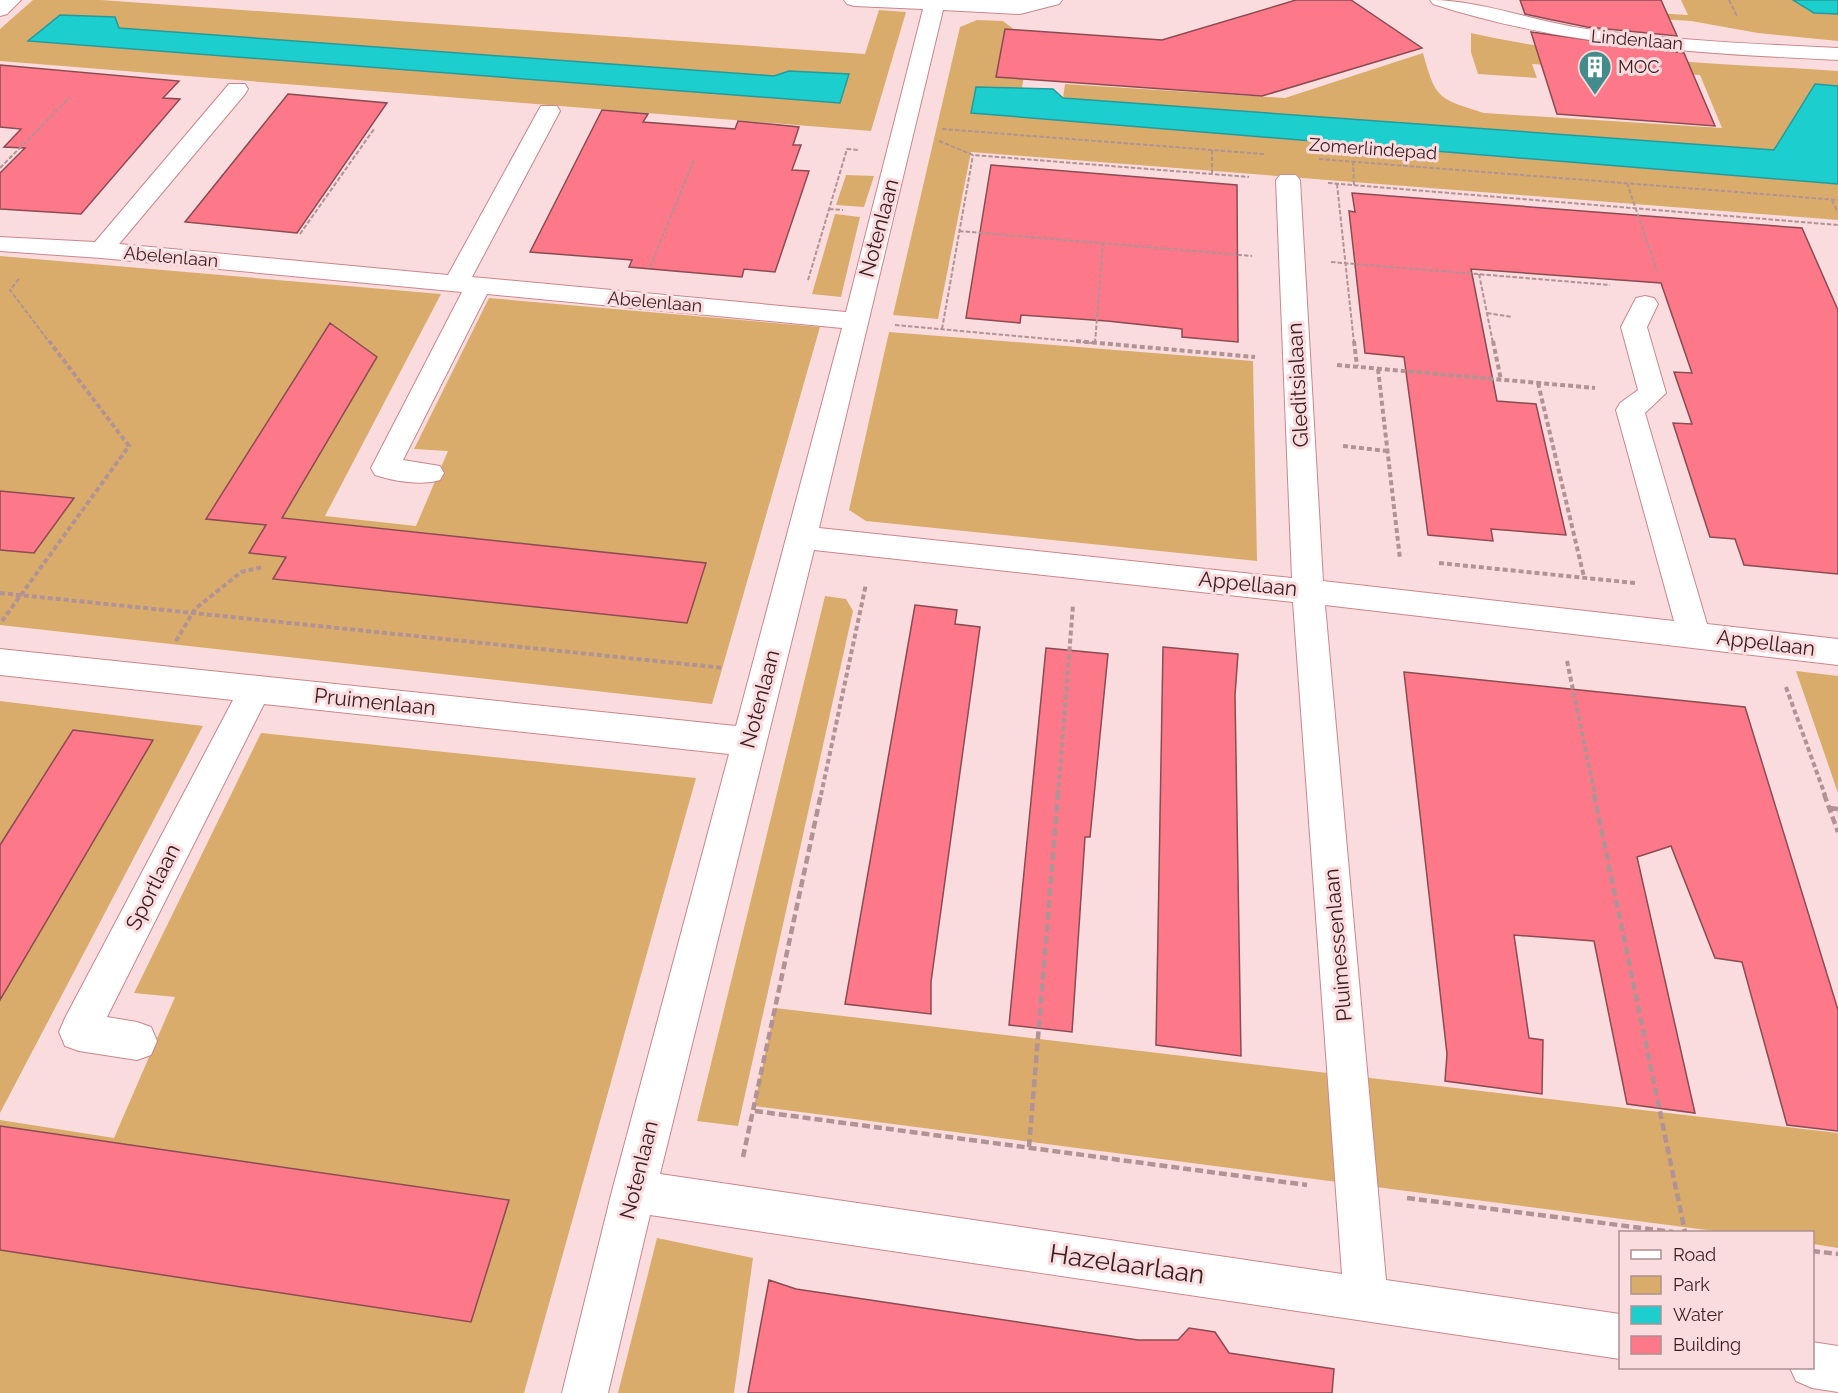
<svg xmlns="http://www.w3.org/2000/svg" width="1838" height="1393" font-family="Raleway,sans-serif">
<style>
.green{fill:#daac6c;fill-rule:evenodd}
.water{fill:#1ccfce;stroke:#259a9a;stroke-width:1.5}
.building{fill:#fd7989;stroke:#8b4b52;stroke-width:1.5}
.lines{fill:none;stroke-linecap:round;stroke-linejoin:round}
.minor-casing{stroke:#cb858b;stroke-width:2}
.path-far2{stroke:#b19395;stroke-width:2;stroke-dasharray:4.5 2;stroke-linecap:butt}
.path-far1{stroke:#b19395;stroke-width:4;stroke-dasharray:5 3;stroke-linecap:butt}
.path{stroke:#b19395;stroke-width:4.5;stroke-dasharray:8 4;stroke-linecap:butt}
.minor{fill:#fff;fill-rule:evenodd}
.labels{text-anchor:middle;stroke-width:6;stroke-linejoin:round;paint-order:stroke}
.far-street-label{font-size:18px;fill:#391d20;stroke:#fbdcde}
.far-poi-label{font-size:18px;fill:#391d20;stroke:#fbdcde;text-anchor:start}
.street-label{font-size:21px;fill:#391d20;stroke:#fbdcde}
.near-street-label{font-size:26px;fill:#391d20;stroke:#fbdcde}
</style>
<rect width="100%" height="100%" fill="#fbdcde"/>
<path class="green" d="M33 0H101L865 54 879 10 906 12 871 131 0 61V29ZM114 17 119 28 774 76 789 71 849 75 840 103 29 41Z
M1681 0H1838V41L1758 33 1691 21 1612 16 1639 12 1688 15Z
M977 20 1003 21 1029 41 1022 88 976 87 971 113 1838 184V220L971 152 938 319 893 315 960 27Z
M1471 33C1591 60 1715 63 1838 71V86L1815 84 1774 150 1063 98 1065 84 1285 98 1423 53C1436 100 1438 98 1484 113L1722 128 1700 75 1532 64 1537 78 1478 74 1471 52Z
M846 175 874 176 864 207 836 205Z
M835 214 860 217 841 297 812 294Z
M0 256 441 294 325 516 416 526 448 451 414 449 489 298 820 327 712 704 0 625Z
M889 332 1253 361 1257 561 866 521 849 510Z
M825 596 846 599 853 611 738 1126 697 1121Z
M1796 671 1838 676V793Z
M0 701 203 726 0 1113Z
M261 733 696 778 524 1393H0V1120L114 1138 175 997 134 993Z
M775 1008 1838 1133V1248L1813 1244 1812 1232H1722L754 1106Z
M657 1238 753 1258 734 1393H618Z"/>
<path class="water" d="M1793 0H1838V14L1814 13Z
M60 15 115 17 119 28 774 76 789 71 849 74 840 103 28 41Z
M1815 84 1838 86V184L971 113 976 87 1053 89 1063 98 1774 150Z"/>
<path class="building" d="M1296 0H1351L1422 48 1262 96 996 77 1005 29 1162 40Z
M1520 0H1661L1677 36 1587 27 1548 19 1525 14Z
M1531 32 1684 53 1715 126 1557 114Z
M0 65 179 81 163 98 180 99 81 214 0 209V173L25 148 4 147 21 129 0 127Z
M288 94 387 103 297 233 185 222Z
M602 110 648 114 643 122 735 129 738 121 799 127 793 145H801L792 170 809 171 775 272 744 269 742 277 629 267 632 260 530 252Z
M991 165 1237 185 1238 342 1182 337V329L1107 321 1021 315 1020 323 966 318Z
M1352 193 1802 228 1838 310V574L1744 565 1735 539 1710 537 1673 423 1692 424 1674 372 1692 373 1661 283 1471 269 1497 401 1536 404 1566 535 1491 529 1493 541 1428 535 1404 357 1365 353 1349 211 1355 212Z
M330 323 377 357 282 518 706 563 687 623 273 579 286 557 249 553 266 525 206 519Z
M0 491 74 498 34 553 0 550Z
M915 605 957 610 955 624 980 627 931 982V1014L845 1004Z
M1163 647 1238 654 1235 695 1241 1056 1156 1045Z
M1046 648 1108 654 1090 837H1085L1072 1032 1009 1025Z
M1404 672 1745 707 1838 1010V1131L1787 1125 1742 962 1715 958 1671 846 1637 857 1695 1113 1627 1104 1594 941 1514 935 1529 1038 1543 1040 1542 1094 1445 1081 1447 1054Z
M73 730 153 740 0 1000V845Z
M0 1126 509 1200 471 1322 0 1250Z
M769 1280 796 1289 1138 1340H1178L1189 1328 1215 1332 1229 1353 1334 1369 1332 1393H748Z"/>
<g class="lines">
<g class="minor-casing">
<path id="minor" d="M0 0H21L7 14 0 16Z
M844 0H1062L1059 4 1020 14 943 10 819 528 1292 578 1276 180 1280 175H1296L1300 180 1323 581 1674 621 1616 410 1620 403 1638 390 1621 327 1636 298 1645 296 1654 298 1658 304 1647 327 1666 393 1645 413 1707 624 1838 639V665L1325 605 1386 1280 1620 1314V1359L650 1215 608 1393H562L612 1191 729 754 264 704 107 1017 137 1022 151 1027 157 1041 151 1055 137 1060 79 1051 65 1046 59 1032 65 1018 233 700 0 675V649L736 726 842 328 487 294 403 460 440 466 444 473 440 480C421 486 394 481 375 475L371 468 462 292 101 258 0 251V237L95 242 229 84H245L248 89 245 94 119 244 448 275 538 111 541 106H557L560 111 472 277 846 312 923 9 854 6 847 4ZM814 550 1293 602 1342 1274 660 1174Z
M1430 0C1481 0 1535 22 1587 29 1670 40 1754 44 1838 48V60C1700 53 1565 47 1433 4Z
M1812 1342 1838 1346V1392L1812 1388 1796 1381 1790 1368H1812Z"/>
</g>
<path class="path-far2" d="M1729 0 1737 16
M942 129 1264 154
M939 141 973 155 1249 177
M1212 150V173
M1319 159 1838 200
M1353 161 1354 185
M0 168 70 97
M1328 183 1838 225
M1627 183 1657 271
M1337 184 1354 343
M1832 200 1838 213
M829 209 843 210
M959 231 1252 256
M300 234 374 129
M1331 262 1610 285
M650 267 694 160
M1479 274 1493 343
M19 279 10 290 50 343
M808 280 847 149 859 150
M1487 313 1512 317
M895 325 1093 343
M942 329 973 155
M1095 343 1103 243"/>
<path class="path-far1" d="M1076 341 1255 357
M1354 341 1357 366
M1493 341 1501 380
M1337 365 1595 388
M1378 369 1400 559
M1538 383 1584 577
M1343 446 1387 451
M1439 563 1635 583
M0 593 724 668
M2 621 129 446 49 341
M176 641 195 609 241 572 263 567
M1567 661 1595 795
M1786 687 1825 795
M821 795 866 584
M1058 795 1073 605"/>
<path class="path" d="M1594 794 1685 1232
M1824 794 1838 832
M1830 808 1838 809
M755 1111 1307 1185
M1029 1147 1058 794
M743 1157 821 794
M1407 1198 1673 1232
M1812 1251 1838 1254"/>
<use href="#minor" class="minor"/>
</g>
<defs>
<g id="building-pin" transform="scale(1.725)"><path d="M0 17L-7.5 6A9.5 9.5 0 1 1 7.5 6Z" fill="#448c8b" stroke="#fbdcde"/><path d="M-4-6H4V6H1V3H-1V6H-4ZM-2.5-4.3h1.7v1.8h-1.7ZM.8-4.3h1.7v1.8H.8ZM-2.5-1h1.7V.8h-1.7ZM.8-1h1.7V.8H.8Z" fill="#fff"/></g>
</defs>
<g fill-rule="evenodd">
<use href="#building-pin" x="1595" y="67"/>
</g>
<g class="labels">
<g class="far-street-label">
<text transform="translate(1637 40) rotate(5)" y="6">Lindenlaan</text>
<text transform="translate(1373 149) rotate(4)" y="6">Zomerlindepad</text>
<text transform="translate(171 257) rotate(5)" y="6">Abelenlaan</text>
<text transform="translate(655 302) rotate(5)" y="6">Abelenlaan</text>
</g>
<g class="far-poi-label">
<text x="1618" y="73">MOC</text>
</g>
<g class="street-label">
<text transform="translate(879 228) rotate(-75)" y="7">Notenlaan</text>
<text transform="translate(1298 385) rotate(-93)" y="7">Gleditsialaan</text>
<text transform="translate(1248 584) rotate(6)" y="7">Appellaan</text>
<text transform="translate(1766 643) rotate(7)" y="7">Appellaan</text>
<text transform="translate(760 699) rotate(-75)" y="7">Notenlaan</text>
<text transform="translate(375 702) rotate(6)" y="7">Pruimenlaan</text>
<text transform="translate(153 887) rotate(-63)" y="7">Sportlaan</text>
<text transform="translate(1338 945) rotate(-95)" y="7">Pluimessenlaan</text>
<text transform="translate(639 1170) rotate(-76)" y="7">Notenlaan</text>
</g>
<g class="near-street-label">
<text transform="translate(1127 1264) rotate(8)" y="9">Hazelaarlaan</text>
</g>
</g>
<rect x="1619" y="1231" width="195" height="138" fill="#fbdcde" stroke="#ad9092" stroke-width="1.5"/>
<rect x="1631" y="1250" width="30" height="9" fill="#ffffff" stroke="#ad9092" stroke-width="1.5"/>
<text x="1673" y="1261" font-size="18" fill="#391d20">Road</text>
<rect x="1631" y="1276" width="30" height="18" fill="#daac6c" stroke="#ad9092" stroke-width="1.5"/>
<text x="1673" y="1291" font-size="18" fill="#391d20">Park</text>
<rect x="1631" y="1306" width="30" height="18" fill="#1ccfce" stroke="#ad9092" stroke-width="1.5"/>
<text x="1673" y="1321" font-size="18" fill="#391d20">Water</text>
<rect x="1631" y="1336" width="30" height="18" fill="#fd7989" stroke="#ad9092" stroke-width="1.5"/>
<text x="1673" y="1351" font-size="18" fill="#391d20">Building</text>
</svg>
